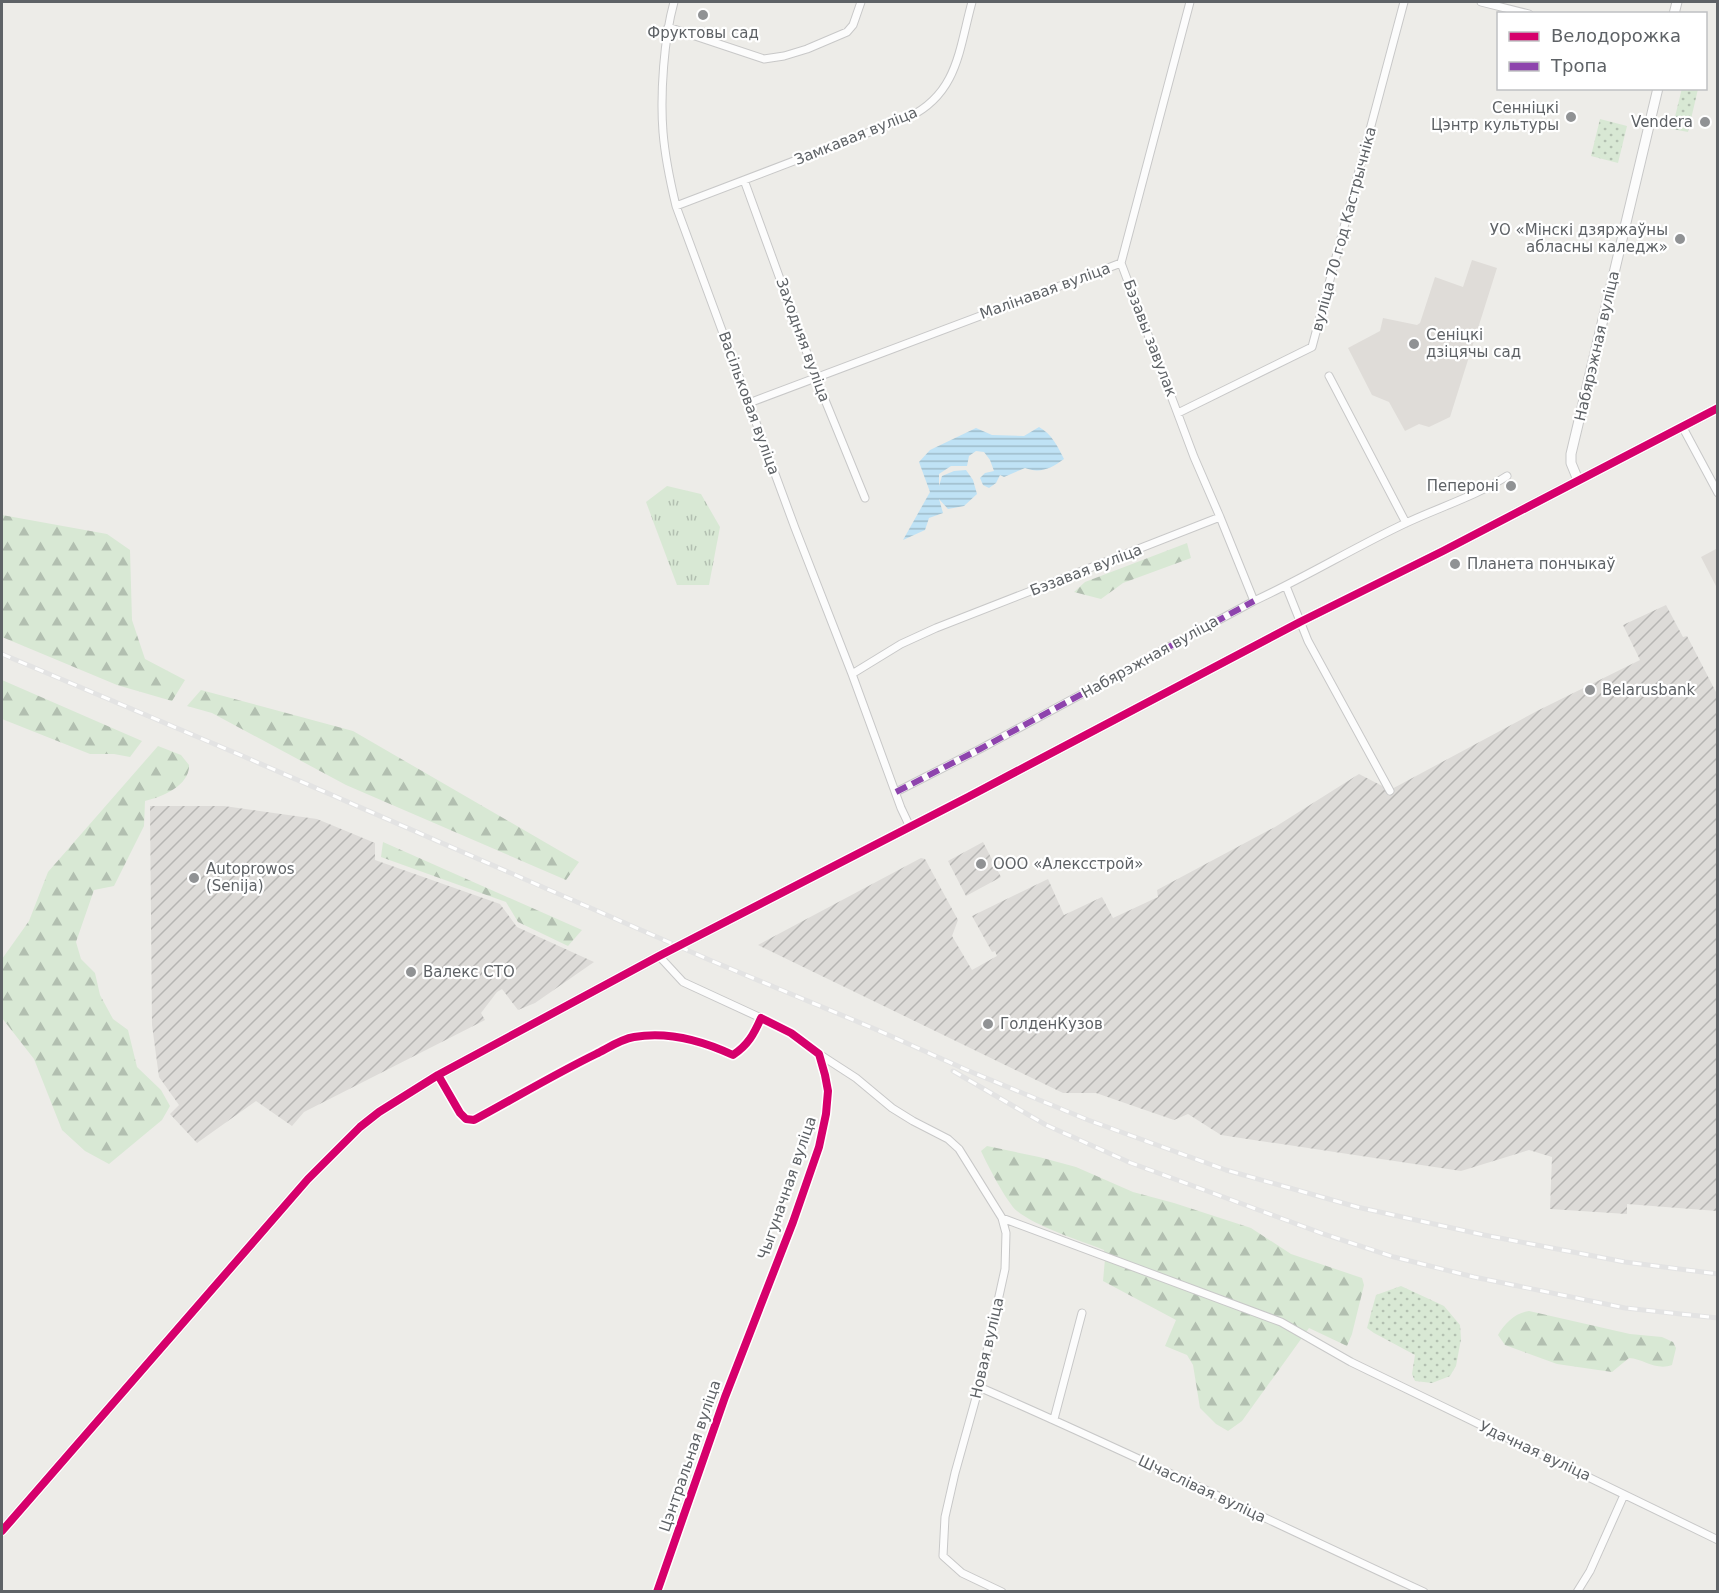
<svg xmlns="http://www.w3.org/2000/svg" width="1719" height="1593" font-family="'DejaVu Sans',sans-serif">
<style>
.industrial{fill:url(#industrial-furrows)}
.education{fill:#dfdcd8}
.grass{fill:url(#grass-dots)}
.forest{fill:url(#forest-firs)}
.park{fill:url(#park-tufts)}
.water{fill:url(#water-rules)}
.lines{fill:none;stroke-linecap:round;stroke-linejoin:round}
.minor-casing{stroke:#c8c8c8;stroke-width:9}
.tertiary-casing{stroke:#c8c8c8;stroke-width:11}
.minor{stroke:#fcfcfc;stroke-width:7}
.tertiary{stroke:#fcfcfc;stroke-width:9}
.rail-casing{stroke:#e3e3e3;stroke-width:5}
.rail{stroke:#fff;stroke-width:3;stroke-dasharray:9;stroke-linecap:butt}
.quiet{stroke:#8e44ad;stroke-width:6;stroke-dasharray:12 6;stroke-linecap:butt}
.cycleway-casing{stroke:#fff;stroke-width:11}
.cycleway{stroke:#d6006c;stroke-width:8}
.poi-dot{fill:#909294;stroke:#fff;stroke-width:2}
.labels{text-anchor:middle;stroke-width:4.5;stroke-linejoin:round;paint-order:stroke}
.poi-label{font-size:15px;fill:#5e6266;stroke:#fff;text-anchor:start}
.street-label{font-size:15px;fill:#5e6266;stroke:#fff}
</style>
<defs>
<pattern id="industrial-furrows" width="10" height="10" patternUnits="userSpaceOnUse" patternTransform="scale(1.5)"><rect width="10" height="10" fill="#dddbd8"/><path d="M-1 1l2-2M0 10L10 0M9 11l2-2" fill="none" stroke="#b6b5b3"/></pattern>
<pattern id="grass-dots" width="8" height="8" patternUnits="userSpaceOnUse" patternTransform="scale(1.5)"><rect width="8" height="8" fill="#d8e8d4"/><path d="M2 2h.1M6 6h.1" fill="none" stroke="#b2bfb0" stroke-width="1.8" stroke-linecap="round"/></pattern>
<pattern id="forest-firs" width="22" height="20" patternUnits="userSpaceOnUse" patternTransform="scale(1.5)"><rect width="22" height="20" fill="#d8e8d4"/><path d="M5 1l3.5 6h-7zM16 11l3.5 6h-7z" fill="#b2bfb0"/></pattern>
<pattern id="park-tufts" width="24" height="20" patternUnits="userSpaceOnUse" patternTransform="scale(1.5)"><rect width="24" height="20" fill="#d8e8d4"/><path d="M3 7l-1-3M5 7V3M7 7l1-3M15 17l-1-3M17 17v-4M19 17l1-3" fill="none" stroke="#b2bfb0"/></pattern>
<pattern id="water-rules" width="6" height="5" patternUnits="userSpaceOnUse" patternTransform="scale(1.5)"><rect width="6" height="5" fill="#bfe2f5"/><path d="M0 2.5h6" fill="none" stroke="#9ebbca"/></pattern>
</defs>
<rect width="100%" height="100%" fill="#edece8"/>
<path class="industrial" d="M1666 605 1683 637 1687 636 1717 694V1211L1627 1204V1214L1550 1209 1552 1157 1529 1150 1461 1171 1221 1135 1188 1114 1174 1120 1096 1093H1063L758 945 921 858 925 859 958 920 952 936 972 970 997 956 995 951 992 952 972 916 1048 879 1064 915 1102 897 1113 918 1158 897 1157 890 1275 827 1359 774 1390 790 1537 711 1640 660 1623 625Z
M150 806H224L317 819 375 843V860L500 904 517 927 594 962 535 1003 518 1010 502 989 497 992 481 1013 485 1020 304 1112 292 1126 256 1101 197 1143 170 1114 179 1105 159 1077 152 1025Z
M983 842 1001 877 966 896 948 861Z"/>
<path class="education" d="M1472 260 1497 268 1450 417 1429 427 1419 424 1405 431 1389 402 1372 395 1348 348 1380 331 1383 318 1417 325 1420 323 1435 277 1463 287Z
M1716 549 1717 553V588L1701 557Z"/>
<path class="grass" d="M1682 88 1698 89 1688 132 1672 129Z
M1600 119 1627 126 1618 163 1591 156Z
M1401 1286 1444 1306 1460 1325 1461 1339 1456 1366 1450 1376 1432 1383 1415 1381 1412 1374 1415 1355 1374 1333 1367 1328 1376 1295Z"/>
<path class="forest" d="M2 515 107 534 130 550 132 620 145 659 185 680 172 701 117 685 2 637Z
M1187 543 1191 558 1123 583 1101 599 1074 592 1085 582Z
M2 680 142 741 130 757 114 754H90L2 719Z
M201 690 353 731 579 862 566 880 346 785 212 713 187 706Z
M158 746 181 755 189 765C190 785 163 797 145 801L144 826 114 886 94 890 76 942 81 959 95 973 100 995 113 1019 128 1030 137 1067 161 1090 170 1106 162 1120 109 1164 85 1151 62 1130 34 1059 2 1018V959L29 921 48 872Z
M383 842 582 930 568 946 518 922 506 902 381 857Z
M987 1146 1039 1157 1076 1167 1133 1192 1174 1203 1251 1228 1291 1254 1362 1278 1364 1285 1352 1334 1347 1346 1309 1328 1242 1421 1228 1431 1216 1424 1200 1408 1193 1365 1187 1355 1165 1346 1176 1320 1103 1281 1105 1259 1104 1250C1079 1240 1037 1227 1017 1211 1007 1203 987 1164 981 1151Z
M1529 1311 1630 1334 1662 1337 1673 1342 1676 1348 1672 1365C1656 1371 1644 1359 1629 1358L1612 1372 1557 1364 1505 1345 1498 1335C1505 1323 1515 1313 1529 1311Z"/>
<path class="park" d="M667 486 701 494 720 527 709 585H677L646 502Z"/>
<path class="water" d="M1039 427C1052 434 1058 447 1064 459 1052 468 1040 474 1025 468L1004 477 1000 475 996 483 989 488 983 485 980 478 985 473 994 471 990 460 984 452 976 451 969 456 967 466H951L939 474V486L942 476 954 471 966 470 973 480 977 494 964 506 948 509 939 499 943 513 929 518 925 530 903 540 930 492 919 462 930 450 976 428 992 435 1024 436Z"/>
<g class="lines">
<g class="minor-casing">
<path id="minor" d="M674 2C664 38 660 94 663 132 665 157 670 181 676 206L795 528 852 674 901 808 910 827
M1481 2 1529 14
M668 27 764 59 784 56 807 49 847 32 853 25 861 2
M744 180 816 378 865 498
M676 206 909 117C958 93 959 49 972 2
M1121 263 1194 457 1220 517 1254 601
M1329 376 1406 523
M749 403 1121 263 1190 2
M1178 413 1312 347 1404 2
M1682 426 1718 493
M1286 586 1308 641 1390 791
M852 674 901 644 936 628 1220 517
M896 792 980 749 1254 601C1306 577 1355 547 1406 523 1440 507 1476 496 1507 476
M659 956 683 982 761 1018
M819 1054 856 1078 892 1108 913 1121 948 1139 959 1149 1002 1218 1006 1233 1005 1269 979 1387 955 1473 945 1517 943 1556 962 1573 1002 1592
M438 1075 460 1113 466 1119 474 1120C515 1098 555 1074 596 1054 608 1048 621 1039 634 1037 668 1031 703 1041 733 1055 748 1045 754 1034 761 1018L791 1033 819 1054 825 1075 828 1091 826 1114 819 1147 793 1222 725 1397 657 1592
M1002 1218 1281 1322 1351 1362 1718 1540
M979 1387C1129 1452 1276 1524 1424 1592
M1054 1419 1082 1313
M1577 1592 1590 1571 1624 1495"/>
</g>
<g class="tertiary-casing">
<path id="tertiary" d="M1674 14 1677 2
M1578 480 1571 463V454L1658 88
M2 1531 308 1179 360 1127 379 1112 438 1075 659 956 968 797 1300 622 1443 551 1718 408"/>
</g>
<use href="#minor" class="minor"/>
<use href="#tertiary" class="tertiary"/>
<g class="rail-casing">
<path id="rail" d="M2 654 245 757 712 961 875 1029 969 1071 1088 1120 1226 1170 1357 1207 1484 1235 1625 1262 1718 1274
M953 1071 1046 1125 1131 1163 1321 1233 1394 1257 1474 1277 1625 1308 1718 1318"/>
</g>
<use href="#rail" class="rail"/>
<path class="quiet" d="M896 792 980 749 1254 601"/>
<g class="cycleway-casing">
<path id="cycleway" d="M438 1075 460 1113 466 1119 474 1120C515 1098 555 1074 596 1054 608 1048 621 1039 634 1037 668 1031 703 1041 733 1055 748 1045 754 1034 761 1018L791 1033 819 1054 825 1075 828 1091 826 1114 819 1147 793 1222 725 1397 657 1592
M2 1531 308 1179 360 1127 379 1112 438 1075 659 956 968 797 1300 622 1443 551 1718 408"/>
</g>
<use href="#cycleway" class="cycleway"/>
</g>
<g class="poi-dot">
<circle cx="703" cy="15" r="6"/>
<circle cx="1571" cy="117" r="6"/>
<circle cx="1705" cy="122" r="6"/>
<circle cx="1680" cy="239" r="6"/>
<circle cx="1414" cy="344" r="6"/>
<circle cx="1511" cy="486" r="6"/>
<circle cx="1455" cy="564" r="6"/>
<circle cx="1590" cy="690" r="6"/>
<circle cx="981" cy="864" r="6"/>
<circle cx="194" cy="878" r="6"/>
<circle cx="411" cy="972" r="6"/>
<circle cx="988" cy="1024" r="6"/>
</g>
<g class="labels">
<g class="poi-label">
<text x="703" y="38" text-anchor="middle">Фруктовы сад</text>
<text x="1559" y="113" text-anchor="end">Сенніцкі<tspan x="1559" dy="17">Цэнтр культуры</tspan></text>
<text x="1693" y="127" text-anchor="end">Vendera</text>
<text x="1668" y="235" text-anchor="end">УО «Мінскі дзяржаўны<tspan x="1668" dy="17">абласны каледж»</tspan></text>
<text x="1426" y="340">Сеніцкі<tspan x="1426" dy="17">дзіцячы сад</tspan></text>
<text x="1499" y="491" text-anchor="end">Пепероні</text>
<text x="1467" y="569">Планета пончыкаў</text>
<text x="1602" y="695">Belarusbank</text>
<text x="993" y="869">ООО «Алексстрой»</text>
<text x="206" y="874">Autoprowos<tspan x="206" dy="17">(Senija)</tspan></text>
<text x="423" y="977">Валекс СТО</text>
<text x="1000" y="1029">ГолденКузов</text>
</g>
<g class="street-label">
<text transform="translate(856 136) rotate(-22)" y="5">Замкавая вуліца</text>
<text transform="translate(1344 229) rotate(-75)" y="5">вуліца 70 год Кастрычніка</text>
<text transform="translate(1045 291) rotate(-20)" y="5">Малінавая вуліца</text>
<text transform="translate(1150 338) rotate(69)" y="5">Бэзавы завулак</text>
<text transform="translate(803 340) rotate(70)" y="5">Заходняя вуліца</text>
<text transform="translate(1597 346) rotate(-77)" y="5">Набярэжная вуліца</text>
<text transform="translate(749 403) rotate(70)" y="5">Васільковая вуліца</text>
<text transform="translate(1086 570) rotate(-21)" y="5">Бэзавая вуліца</text>
<text transform="translate(1150 657) rotate(-29)" y="5">Набярэжная вуліца</text>
<text transform="translate(787 1188) rotate(-71)" y="5">Чыгуначная вуліца</text>
<text transform="translate(987 1348) rotate(-77)" y="5">Новая вуліца</text>
<text transform="translate(1535 1451) rotate(25)" y="5">Удачная вуліца</text>
<text transform="translate(690 1456) rotate(-71)" y="5">Цэнтральная вуліца</text>
<text transform="translate(1202 1489) rotate(25)" y="5">Шчаслівая вуліца</text>
</g>
</g>
<rect width="1719" height="1593" fill="none" stroke="#5e6266" stroke-width="6"/>
<rect x="1497" y="12" width="210" height="78" fill="#ffffff" stroke="#bfc0c2" stroke-width="1.5"/>
<rect x="1509" y="32" width="30" height="9" fill="#d6006c" stroke="#bfc0c2" stroke-width="1.5"/>
<text x="1551" y="42" font-size="18" fill="#5e6266">Велодорожка</text>
<rect x="1509" y="62" width="30" height="9" fill="#8e44ad" stroke="#bfc0c2" stroke-width="1.5"/>
<text x="1551" y="72" font-size="18" fill="#5e6266">Тропа</text>
</svg>
